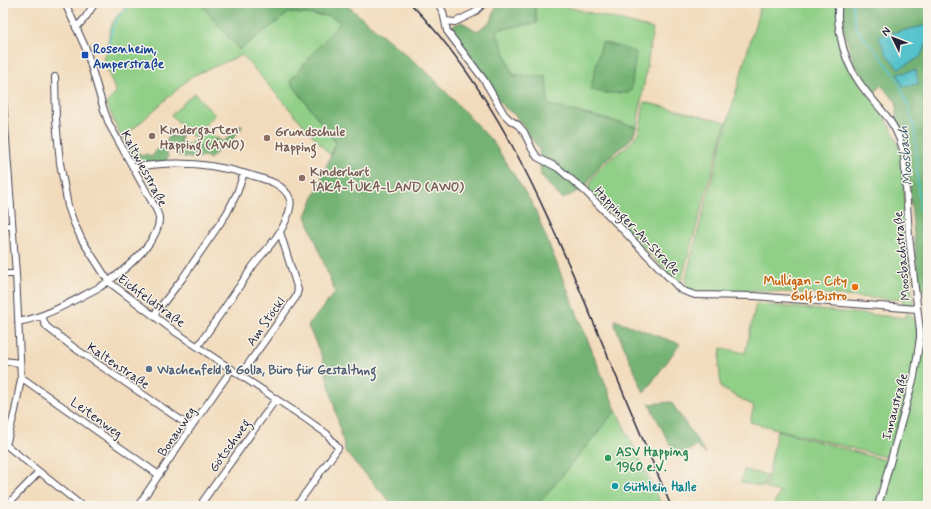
<svg xmlns="http://www.w3.org/2000/svg" width="931" height="509" font-family="Mynerve,sans-serif">
<style>
.green{fill:#8fcf86;stroke:#587860}
.forest{fill:#73b273;stroke:#4a6a57}
.water{fill:#56c3cc;stroke:#3c7284}
.lines{fill:none;stroke-linecap:round;stroke-linejoin:round}
.stream{stroke:#56c3cc;stroke-width:1.5}
.minor-casing{stroke:#413e4e;stroke-width:8}
.minor{stroke:#fff;stroke-width:6}
.rail{stroke:#22223b;stroke-width:1.5}
.transit-dot{fill:#1a4fb4;stroke:#f7f3e8;stroke-width:1.5}
.education-dot{fill:#8d6e63;stroke:#f7f3e8;stroke-width:1.5}
.food-dot{fill:#e8710a;stroke:#f7f3e8;stroke-width:1.5}
.service-dot{fill:#5c6f8a;stroke:#f7f3e8;stroke-width:1.5}
.leisure-dot{fill:#2e9e5b;stroke:#f7f3e8;stroke-width:1.5}
.culture-dot{fill:#0f9aa8;stroke:#f7f3e8;stroke-width:1.5}
.labels{text-anchor:middle;stroke-width:3;stroke-linejoin:round;paint-order:stroke}
.transit-label{font-size:13px;font-weight:bold;fill:#164399;stroke:#f7f3e8;text-anchor:start}
.education-label{font-size:13px;font-weight:bold;fill:#785e54;stroke:#f7f3e8;text-anchor:start}
.street-label{font-size:13px;fill:#22223b;stroke:#f7f3e8}
.food-label{font-size:13px;font-weight:bold;fill:#c56008;stroke:#f7f3e8;text-anchor:end}
.service-label{font-size:13px;font-weight:bold;fill:#4e5e75;stroke:#f7f3e8;text-anchor:start}
.leisure-label{font-size:13px;font-weight:bold;fill:#27864d;stroke:#f7f3e8;text-anchor:start}
.culture-label{font-size:13px;font-weight:bold;fill:#0d838f;stroke:#f7f3e8;text-anchor:start}
.water-label{font-size:14px;font-style:italic;fill:#345a6e;stroke:#f7f3e8}
</style>
<rect width="100%" height="100%" fill="#f7f3e8"/>
<filter id="ink" filterUnits="userSpaceOnUse"><feTurbulence type="fractalNoise" baseFrequency=".025" numOctaves="2"/><feDisplacementMap in="SourceGraphic" scale="8" xChannelSelector="R" yChannelSelector="G"/><feConvolveMatrix kernelMatrix="1 2 1 2 8 2 1 2 1" color-interpolation-filters="sRGB"/></filter>
<filter id="wash" filterUnits="userSpaceOnUse"><feTurbulence type="fractalNoise" baseFrequency=".012" numOctaves="4" result="noise"/><feDisplacementMap in="SourceGraphic" scale="16" xChannelSelector="R" yChannelSelector="G"/><feGaussianBlur stdDeviation="0.9" result="paint"/><feColorMatrix in="noise" values="0 0 0 0 0 0 0 0 0 0 0 0 0 0 0 0 0 1.4 0 .05"/><feComposite in="paint" operator="in"/></filter>
<g filter="url(#wash)">
<rect width="100%" height="100%" fill="#f2dbbc"/>
<path class="green" d="M129 3H200L239 49 289 13 330 16 341 22 290 81 336 143 330 155 242 55 192 76 122 139 106 103 116 93 103 58C110 46 107 32 114 20 118 14 125 9 129 3Z
M534 3H552L653 29 637 127 548 105 546 77 513 75 495 30 537 23Z
M761 3H837C839 14 842 54 846 61 864 93 892 118 901 154L913 303 911 305H903V300L756 290C734 295 709 296 686 289L685 281 723 138Z
M194 93 215 115 193 137 171 115Z
M644 102 726 122 680 285 588 191C594 161 627 154 638 133 642 124 642 112 644 102Z
M206 128 219 143 207 154 177 156Z
M756 304 906 318 907 312 912 316 916 324 918 335 914 366 889 458 750 422 754 406 721 388 719 365 721 348 745 353Z
M923 333 928 334V506H879Z
M616 410 662 506H537Z
M777 430 888 461 875 506H773L780 492 766 489Z
M744 470 767 475 764 487 741 482Z"/>
<path class="forest" d="M200 3H344L428 73 493 142 533 205 616 410 537 506H394L346 453 322 357 308 326 335 292 306 216 336 143 290 81 340 22 330 16 289 13 239 50Z
M506 3H534L537 23 496 30 513 75 546 77 549 105 637 127 633 136 628 142 602 163 591 177 585 188 562 199 541 176 539 149 515 115 504 107 449 31V29L454 25 462 22 477 31 491 21 497 4Z
M844 3H928V25L879 36 920 57 928 41V290H919L906 148 895 122 897 103 881 85 874 94 855 66 841 23Z
M602 42 636 52 631 91 628 93H606L590 90Z
M240 126H242L241 129 233 138V147H227L224 144C217 148 216 156 209 159L206 156C191 160 181 159 172 147L167 149 168 158 165 162 140 163 138 160 136 161 131 160 126 151 128 148C134 148 138 151 142 156L147 154 152 157 157 149 164 148 169 136H182L180 143 186 144 188 150C200 148 208 145 217 138L223 142Z
M615 320 680 344 644 393 615 326Z
M671 402 706 454 696 446 677 458 649 404Z"/>
<path class="water" d="M928 25V41L920 57 899 69 887 55 878 36Z
M916 70 918 84 903 87 898 74Z"/>
<g class="lines">
<path class="stream" d="M852 3 856 29 873 47 897 78 908 105 915 131 918 189 921 217 928 252
M107 51C112 28 113 20 131 3"/>
</g>
</g>
<g filter="url(#ink)">
<g class="lines">
<g class="minor-casing">
<path id="minor" d="M438 3 443 12 447 31 484 80 504 114 510 120 518 125 524 132 532 149 537 157 558 168 586 192 681 290 695 295 754 296 917 309
M839 3C837 13 838 24 840 34 843 51 849 68 859 82 878 110 896 118 904 154L909 236 920 331V338L914 377 878 506
M445 21 455 22 474 13 484 3
M76 28 85 18 95 3
M55 77 56 120 60 163 68 206 74 223 82 240 109 282 174 331 306 419 327 434 338 448 296 506
M3 99 16 274 21 379 15 411 6 445
M133 168C172 160 212 163 250 175 264 179 284 183 290 199 293 207 284 226 279 233 272 245 261 255 253 266 235 293 217 319 198 346
M3 226H12
M3 274H16
M154 315 182 279 227 213 237 193 244 173
M42 316 45 324 47 327 73 347 191 427
M18 322C47 317 74 300 100 287 119 275 160 243 159 218 159 215 157 212 156 209L109 124 104 110 86 49 65 3
M3 361 20 363
M241 374 296 297 298 290 280 232
M21 379 25 380 159 475
M3 444 6 445 82 506
M6 506 39 472
M138 506 191 427 232 369
M203 506V501L276 399"/>
</g>
<use href="#minor" class="minor"/>
<path class="rail" d="M410 3C493 88 539 195 585 302 613 370 642 438 671 506"/>
</g>
</g>
<rect class="transit-dot" x="81" y="51" width="8" height="8" rx="2"/>
<g class="education-dot">
<circle cx="152" cy="136" r="4"/>
<circle cx="267" cy="138" r="4"/>
<circle cx="302" cy="178" r="4"/>
</g>
<circle class="food-dot" cx="855" cy="287" r="4"/>
<circle class="service-dot" cx="149" cy="369" r="4"/>
<circle class="leisure-dot" cx="608" cy="458" r="4"/>
<circle class="culture-dot" cx="615" cy="486" r="4"/>
<g class="labels">
<g class="transit-label">
<text x="93" y="53">Rosenheim,<tspan x="93" dy="15">Amperstraße</tspan></text>
</g>
<g class="education-label">
<text x="160" y="134">Kindergarten<tspan x="160" dy="15">Happing (AWO)</tspan></text>
<text x="275" y="136">Grundschule<tspan x="275" dy="15">Happing</tspan></text>
<text x="310" y="176">Kinderhort<tspan x="310" dy="15">TAKA-TUKA-LAND (AWO)</tspan></text>
</g>
<g class="street-label">
<text transform="translate(145 168) rotate(62)" y="5">Kaltwiesstraße</text>
<text transform="translate(638 230) rotate(46)" y="5">Happinger-Au-Straße</text>
<text transform="translate(901 256) rotate(-95)" y="5">Moosbachstraße</text>
<text transform="translate(152 300) rotate(36)" y="5">Eichfeldstraße</text>
<text transform="translate(265 321) rotate(-55)" y="5">Am Stöckl</text>
<text transform="translate(119 365) rotate(34)" y="5">Kaltenstraße</text>
<text transform="translate(894 406) rotate(-75)" y="5">Innaustraße</text>
<text transform="translate(97 417) rotate(35)" y="5">Leitenweg</text>
<text transform="translate(176 431) rotate(-56)" y="5">Bonauweg</text>
<text transform="translate(229 445) rotate(-55)" y="5">Götschweg</text>
</g>
<g class="food-label">
<text x="847" y="285">Mulligan - City<tspan x="847" dy="15">Golf Bistro</tspan></text>
</g>
<g class="service-label">
<text x="157" y="374">Wachenfeld &amp; Golla, Büro für Gestaltung</text>
</g>
<g class="leisure-label">
<text x="616" y="456">ASV Happing<tspan x="616" dy="15">1960 e.V.</tspan></text>
</g>
<g class="culture-label">
<text x="623" y="491">Güthlein Halle</text>
</g>
<g class="water-label">
<text transform="translate(905 156) rotate(-95)" y="5">Moosbach</text>
</g>
</g>
<rect width="931" height="509" fill="none" stroke="#f7f3e8" stroke-width="16"/>
<g transform="translate(893 38) rotate(313)" stroke="#f7f3e8" stroke-width="3" paint-order="stroke">
<path d="M0-3L7 15L0 10L-7 15Z" fill="#22223b"/>
<text y="-6" font-size="11" font-weight="bold" text-anchor="middle" fill="#22223b">N</text>
</g>
</svg>
